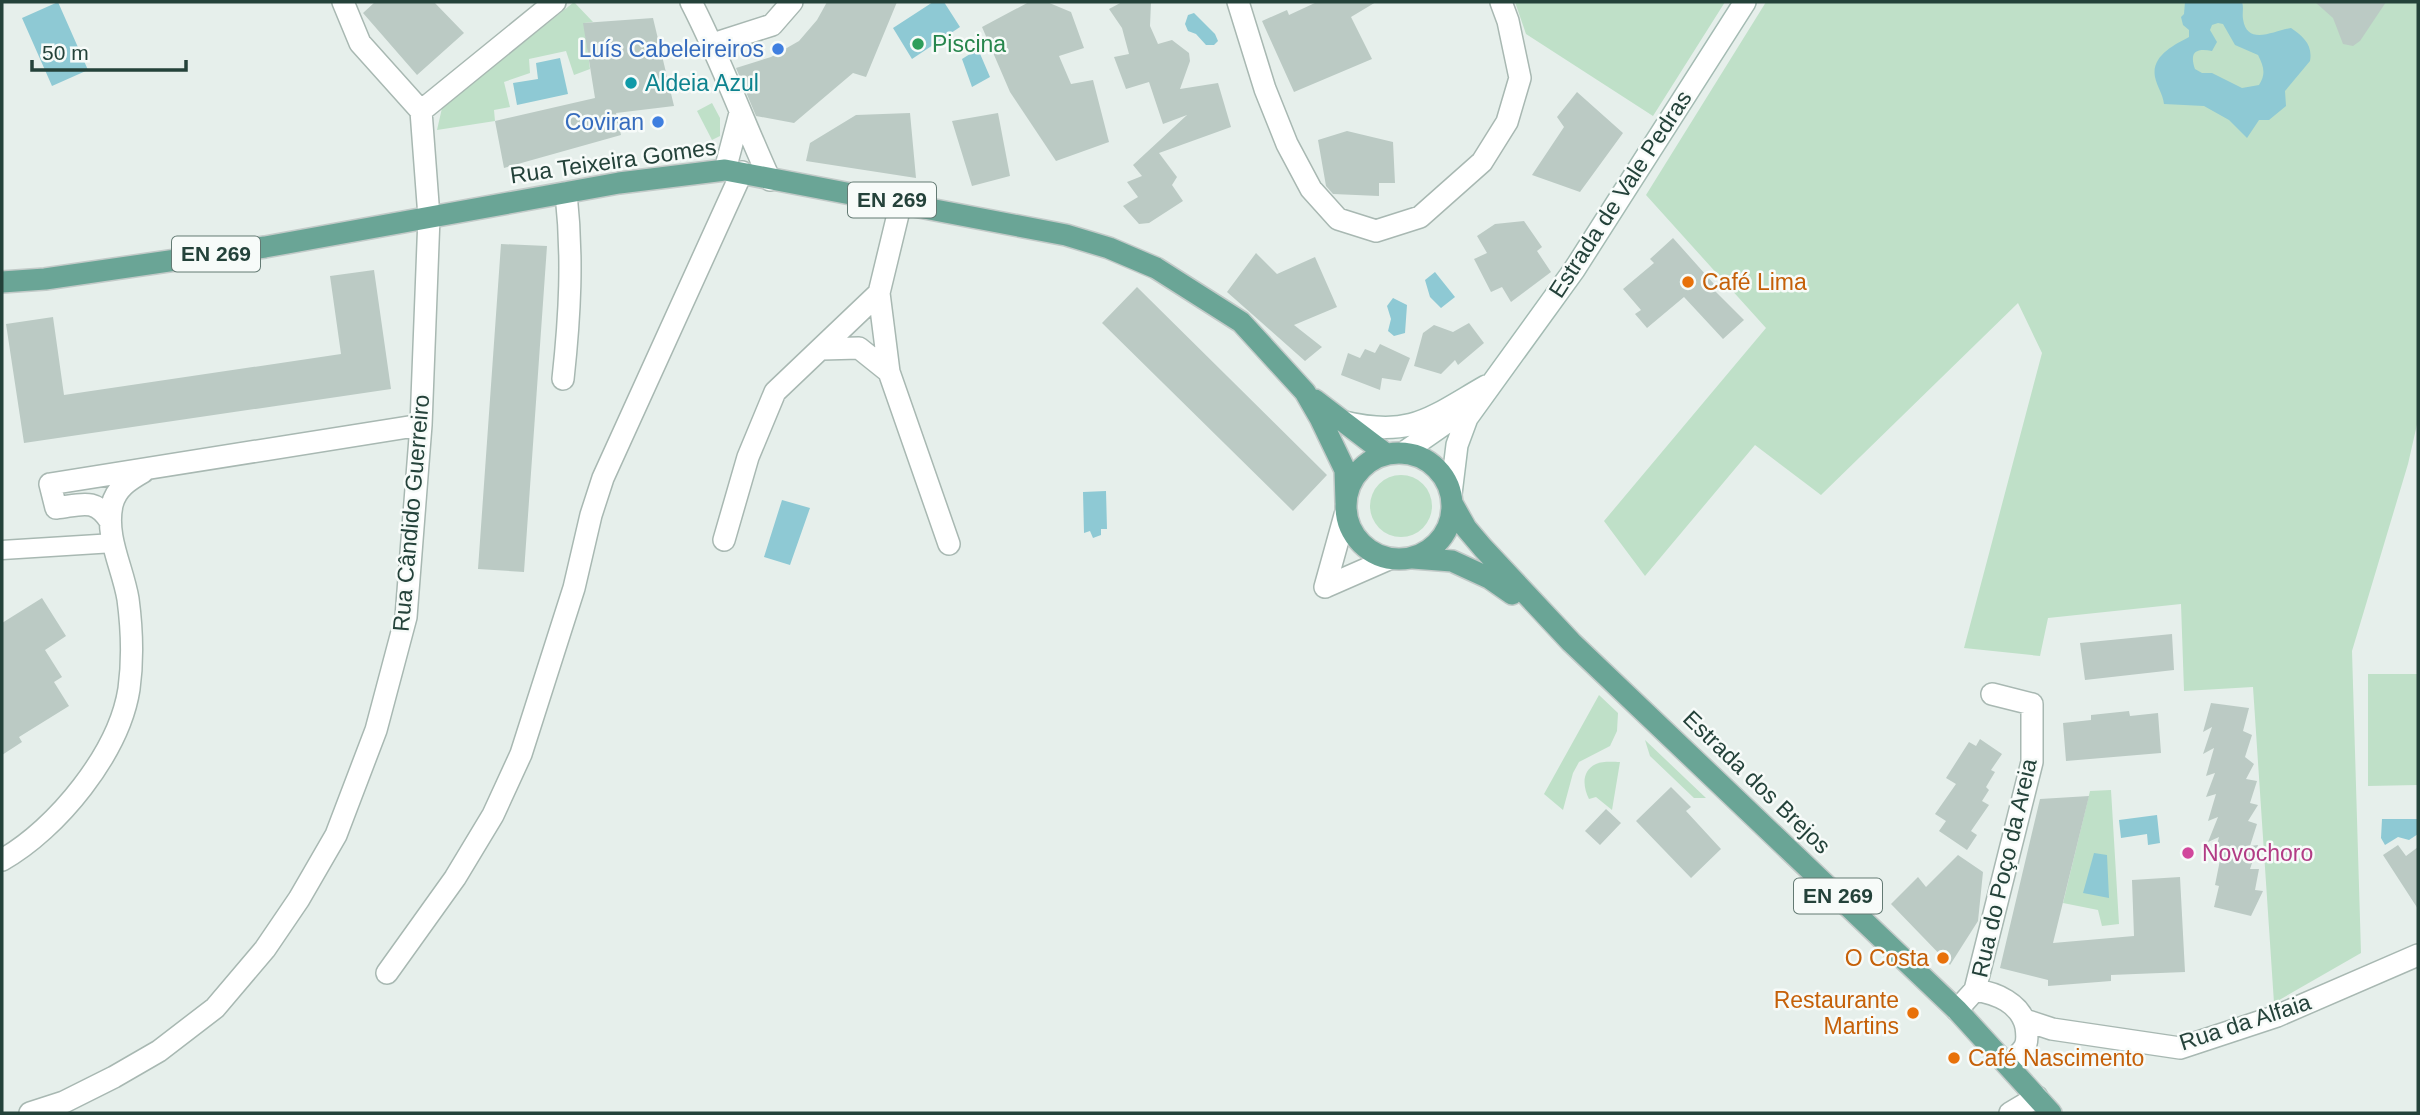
<svg xmlns="http://www.w3.org/2000/svg" width="2420" height="1115" font-family="Helvetica,sans-serif">
<style>
.green{fill:#bfe0c8}
.water{fill:#8ec9d4;fill-rule:evenodd}
.building{fill:#bbcac4}
.lines{fill:none;stroke-linecap:round;stroke-linejoin:round}
.pedestrian-casing{stroke:#a8b8b2;stroke-width:21}
.minor-casing{stroke:#a8b8b2;stroke-width:24}
.secondary-casing{stroke:#a4bbb3;stroke-width:24}
.primary-casing{stroke:#c2cac8;stroke-width:24}
.pedestrian{stroke:#fff;stroke-width:18}
.minor{stroke:#fff;stroke-width:21}
.secondary{stroke:#fff;stroke-width:21}
.primary{stroke:#6aa596;stroke-width:21}
.leisure-dot{fill:#2e9e5b;stroke:#f7fbf9;stroke-width:2.5}
.shop-dot{fill:#3f7fe0;stroke:#f7fbf9;stroke-width:2.5}
.culture-dot{fill:#0f9aa8;stroke:#f7fbf9;stroke-width:2.5}
.food-dot{fill:#e8710a;stroke:#f7fbf9;stroke-width:2.5}
.hotel-dot{fill:#d1479c;stroke:#f7fbf9;stroke-width:2.5}
.labels{text-anchor:middle;stroke-width:5;stroke-linejoin:round;paint-order:stroke}
.shield{fill:#f7fbf9;stroke:#637a73;stroke-width:2}
.shield-label{font-size:21px;font-weight:bold;fill:#24423a}
.leisure-label{font-size:23px;fill:#27864d;stroke:#f7fbf9;text-anchor:start}
.shop-label{font-size:23px;fill:#366cbe;stroke:#f7fbf9;text-anchor:end}
.culture-label{font-size:23px;fill:#0d838f;stroke:#f7fbf9;text-anchor:start}
.street-label{font-size:23px;fill:#24423a;stroke:#f7fbf9}
.food-label{font-size:23px;fill:#c56008;stroke:#f7fbf9;text-anchor:start}
.hotel-label{font-size:23px;fill:#b23c85;stroke:#f7fbf9;text-anchor:start}
</style>
<rect width="100%" height="100%" fill="#e6efeb"/>
<path class="green" d="M574 2 593 22 584 23 590 69 574 75 566 51 529 59 530 73 504 82 510 107 494 110 495 121 437 130 442 108Z
M1515 2H1725L1653 116 1526 34Z
M1766 2H2418V420L2408 464 2352 651 2361 953 2274 1003 2253 687 2184 691 2181 604 2048 618 2040 656 1964 648 2042 353 2018 303 1821 495 1755 445 1645 576 1604 521 1766 328 1646 195Z
M712 103 720 118V136L712 140 697 111Z
M1370 506a31 31 0 1 1 62 0a31 31 0 1 1-62 0Z
M2368 674H2418V785L2368 786Z
M1599 695 1618 713 1617 731 1610 746 1579 762 1573 773 1563 810 1544 794Z
M1645 740 1706 798H1694L1650 756Z
M1620 762 1612 810 1596 797 1589 799C1583 787 1581 771 1596 764 1602 761 1613 762 1620 762Z
M2111 790 2119 924 2102 926 2098 910 2063 903 2090 791Z"/>
<path class="water" d="M58 2 88 70 52 86 22 18Z
M933 2H944L960 27 912 59 893 28Z
M2185 2H2242C2244 8 2242 13 2243 19 2247 47 2275 30 2291 28 2303 36 2313 45 2310 61L2285 91 2286 106 2269 120H2259L2247 138 2229 120 2204 106 2164 104C2163 94 2157 87 2155 77 2151 56 2174 45 2189 37V30L2183 25 2181 17 2184 14ZM2218 23 2223 24 2235 45 2258 55C2264 67 2266 74 2259 85L2242 88 2212 73H2202L2195 69C2189 52 2196 48 2212 51L2217 42 2210 30 2212 25Z
M1194 13 1215 34 1218 41 1214 45H1206L1196 34 1188 31 1185 24 1188 15Z
M978 49 990 77 972 87 962 59Z
M560 58 568 94 517 105 513 83 538 79 536 63Z
M1435 272 1455 297 1441 308 1430 297 1425 280Z
M1393 298 1407 305 1405 333 1394 336 1388 331 1391 319 1387 306Z
M1106 491 1107 529H1101V535L1093 538 1090 531 1084 533 1083 492Z
M782 500 810 508 790 565 764 557Z
M2157 815 2160 843 2148 845 2147 834 2121 838 2119 820Z
M2382 819H2418V834L2409 840 2398 837 2385 845 2381 838Z
M2094 853 2107 855 2109 898 2083 893Z"/>
<path class="building" d="M375 2H434L464 33 417 75 363 13Z
M827 2H897L866 77 853 73 794 123 756 116 736 68 771 57 799 41 817 20Z
M1029 2H1047L1071 12 1084 48 1059 56 1071 84 1093 80 1109 142 1056 161 1010 92 982 27Z
M1122 2H1151L1150 26 1158 44 1172 40 1189 53 1190 61 1180 89 1218 83 1231 127 1159 153 1177 177 1172 185 1183 201 1149 223 1139 224 1123 206 1138 197 1127 182 1142 176 1133 165 1187 115 1163 124 1149 82 1126 89 1114 57 1129 54 1122 28 1109 9Z
M1317 2H1376L1351 17 1372 59 1294 92 1262 21 1287 10 1289 15Z
M2315 2H2386L2360 41 2353 46 2343 44 2333 18Z
M653 18 674 106 616 113 621 135 504 168 495 121 595 98 583 23Z
M1577 92 1623 133 1580 192 1532 175 1564 127 1557 117Z
M910 113 916 178 806 161 810 143 856 115Z
M998 113 1010 176 972 186 952 121Z
M1347 131 1393 142 1395 183H1379V196L1333 194 1326 186 1318 140Z
M1524 221 1542 247 1537 251 1551 272 1511 302 1502 287 1491 292 1474 259 1487 253 1477 236 1495 224Z
M1673 238 1714 284 1711 287 1744 320 1723 339 1684 297 1647 328 1635 314 1641 310 1623 289 1654 263 1650 259Z
M501 244 547 246 524 572 478 569Z
M1256 253 1277 274 1315 257 1337 307 1294 325 1322 347 1305 361 1227 292Z
M374 270 391 389 24 443 6 324 53 317 64 395 341 354 330 276Z
M1137 287 1327 475 1293 511 1102 323Z
M1469 323 1484 343 1458 365 1455 360 1441 374 1414 366 1423 333 1434 325 1453 332Z
M1380 344 1410 358 1401 381 1382 378 1380 390 1341 375 1348 353 1360 358 1365 349 1375 353Z
M42 598 66 636 45 650 62 677 54 682 69 706 19 737 22 742 2 755V623Z
M2172 634 2174 670 2085 680 2080 643Z
M2211 703 2249 708 2243 731 2252 735 2245 757 2254 764 2246 779 2257 781 2250 803 2258 805 2248 821 2257 824 2250 846 2258 845 2250 869H2259L2255 890 2263 891 2251 916 2214 907 2219 886 2215 885 2220 860 2212 863 2219 837 2208 842 2218 817 2208 821 2216 794 2206 797 2215 773 2206 776 2214 748 2203 754 2212 727 2203 732Z
M2129 711 2130 716 2158 713 2161 753 2066 761 2063 723 2091 720V715Z
M1980 739 2002 754 1991 770 1995 772 1986 787 1989 790 1982 801 1989 805 1971 831 1977 835 1967 850 1939 831 1946 821 1935 814 1956 784 1946 778 1969 742 1976 746Z
M1671 787 1691 807 1686 811 1721 849 1691 878 1636 821Z
M2089 796 2053 943 2134 936 2132 880 2180 877 2185 972 2111 975V981L2048 986V980L2000 968 2040 799Z
M1606 809 1621 823 1600 845 1585 831Z
M2398 845 2406 856 2418 847V909L2383 855Z
M1958 855 1983 872 1978 921 1950 965 1891 904 1918 877 1926 887Z"/>
<g class="lines">
<g class="pedestrian-casing">
<path id="pedestrian" d="M2 550 114 543"/>
</g>
<g class="minor-casing">
<path id="minor" d="M343 2 360 43 421 111
M691 2C721 60 743 121 770 180
M1238 2 1265 89 1287 144 1311 189 1338 219 1376 231 1420 217 1482 162 1507 122 1520 78 1508 21 1501 2
M713 44 772 25 792 2
M725 170 740 113
M879 293 889 372 949 544
M822 349 859 348 889 372
M563 379C570 315 573 257 566 193
M110 521C95 497 81 505 56 508L50 484 421 425
M724 540 748 457 775 392 879 293 901 202
M1325 587 1345 515
M1325 587 1389 559
M2 860C57 829 119 753 129 689 133 660 132 629 128 599 123 568 105 537 112 505 116 488 129 480 143 472
M387 973 455 878 493 815 521 754 574 588 591 515 603 478 742 172
M1975 990 2032 762V704L1992 694
M1957 1010 1975 990C1996 993 2021 1003 2026 1027 2027 1034 2028 1042 2024 1048 2020 1054 2013 1060 2008 1065
M2025 1020 2052 1029 2180 1048 2277 1016 2418 955
M30 1113 64 1102 114 1077 159 1051 215 1008 265 949 299 899 336 835 376 730 406 617 421 425 429 217 421 111 555 2
M2010 1113 2037 1097"/>
</g>
<g class="secondary-casing">
<path id="secondary" d="M1344 422C1411 438 1430 418 1486 386
M1403 453 1456 416
M1451 494 1457 445 1467 418 1574 270 1745 2"/>
</g>
<g class="primary-casing">
<path id="primary" d="M2 282 45 279 265 247 619 183 725 170 1066 235 1109 248 1156 268 1241 322 1305 392 1320 418 1345 470 1346 503
M1315 400 1386 454
M1346 506a53 53 0 1 1 106 0a53 53 0 1 1-106 0Z
M1452 503 1466 528 1483 548 1571 642 1957 1010 2051 1113
M1413 558 1452 561 1489 578 1512 594"/>
</g>
<use href="#pedestrian" class="pedestrian"/>
<use href="#minor" class="minor"/>
<use href="#secondary" class="secondary"/>
<use href="#primary" class="primary"/>
</g>
<circle class="leisure-dot" cx="918" cy="44" r="7"/>
<g class="shop-dot">
<circle cx="778" cy="49" r="7"/>
<circle cx="658" cy="122" r="7"/>
</g>
<circle class="culture-dot" cx="631" cy="83" r="7"/>
<g class="food-dot">
<circle cx="1688" cy="282" r="7"/>
<circle cx="1943" cy="958" r="7"/>
<circle cx="1913" cy="1013" r="7"/>
<circle cx="1954" cy="1058" r="7"/>
</g>
<circle class="hotel-dot" cx="2188" cy="853" r="7"/>
<g class="labels">
<g class="shield">
<rect x="848" y="182.5" width="88" height="35" rx="5"/>
<rect x="172" y="236.5" width="88" height="35" rx="5"/>
<rect x="1794" y="878.5" width="88" height="35" rx="5"/>
</g>
<g class="shield-label">
<text x="892" y="207">EN 269</text>
<text x="216" y="261">EN 269</text>
<text x="1838" y="903">EN 269</text>
</g>
<g class="leisure-label">
<text x="932" y="52">Piscina</text>
</g>
<g class="shop-label">
<text x="764" y="57">Luís Cabeleireiros</text>
<text x="644" y="130">Coviran</text>
</g>
<g class="culture-label">
<text x="645" y="91">Aldeia Azul</text>
</g>
<g class="street-label">
<text transform="translate(613 161) rotate(-8)" y="8">Rua Teixeira Gomes</text>
<text transform="translate(1620 194) rotate(-57)" y="8">Estrada de Vale Pedras</text>
<text transform="translate(411 513) rotate(-85)" y="8">Rua Cândido Guerreiro</text>
<text transform="translate(1757 782) rotate(44)" y="8">Estrada dos Brejos</text>
<text transform="translate(2004 868) rotate(-77)" y="8">Rua do Poço da Areia</text>
<text transform="translate(2245 1022) rotate(-18)" y="8">Rua da Alfaia</text>
</g>
<g class="food-label">
<text x="1702" y="290">Café Lima</text>
<text x="1929" y="966" text-anchor="end">O Costa</text>
<text x="1899" y="1008" text-anchor="end">Restaurante<tspan x="1899" dy="26">Martins</tspan></text>
<text x="1968" y="1066">Café Nascimento</text>
</g>
<g class="hotel-label">
<text x="2202" y="861">Novochoro</text>
</g>
</g>
<rect width="2420" height="1115" fill="none" stroke="#24423a" stroke-width="7"/>
<path d="M32 60v10h154v-10" fill="none" stroke="#24423a" stroke-width="3.5"/>
<text x="42" y="60" font-size="21" fill="#24423a" stroke="#f7fbf9" stroke-width="5" paint-order="stroke">50 m</text>
</svg>
